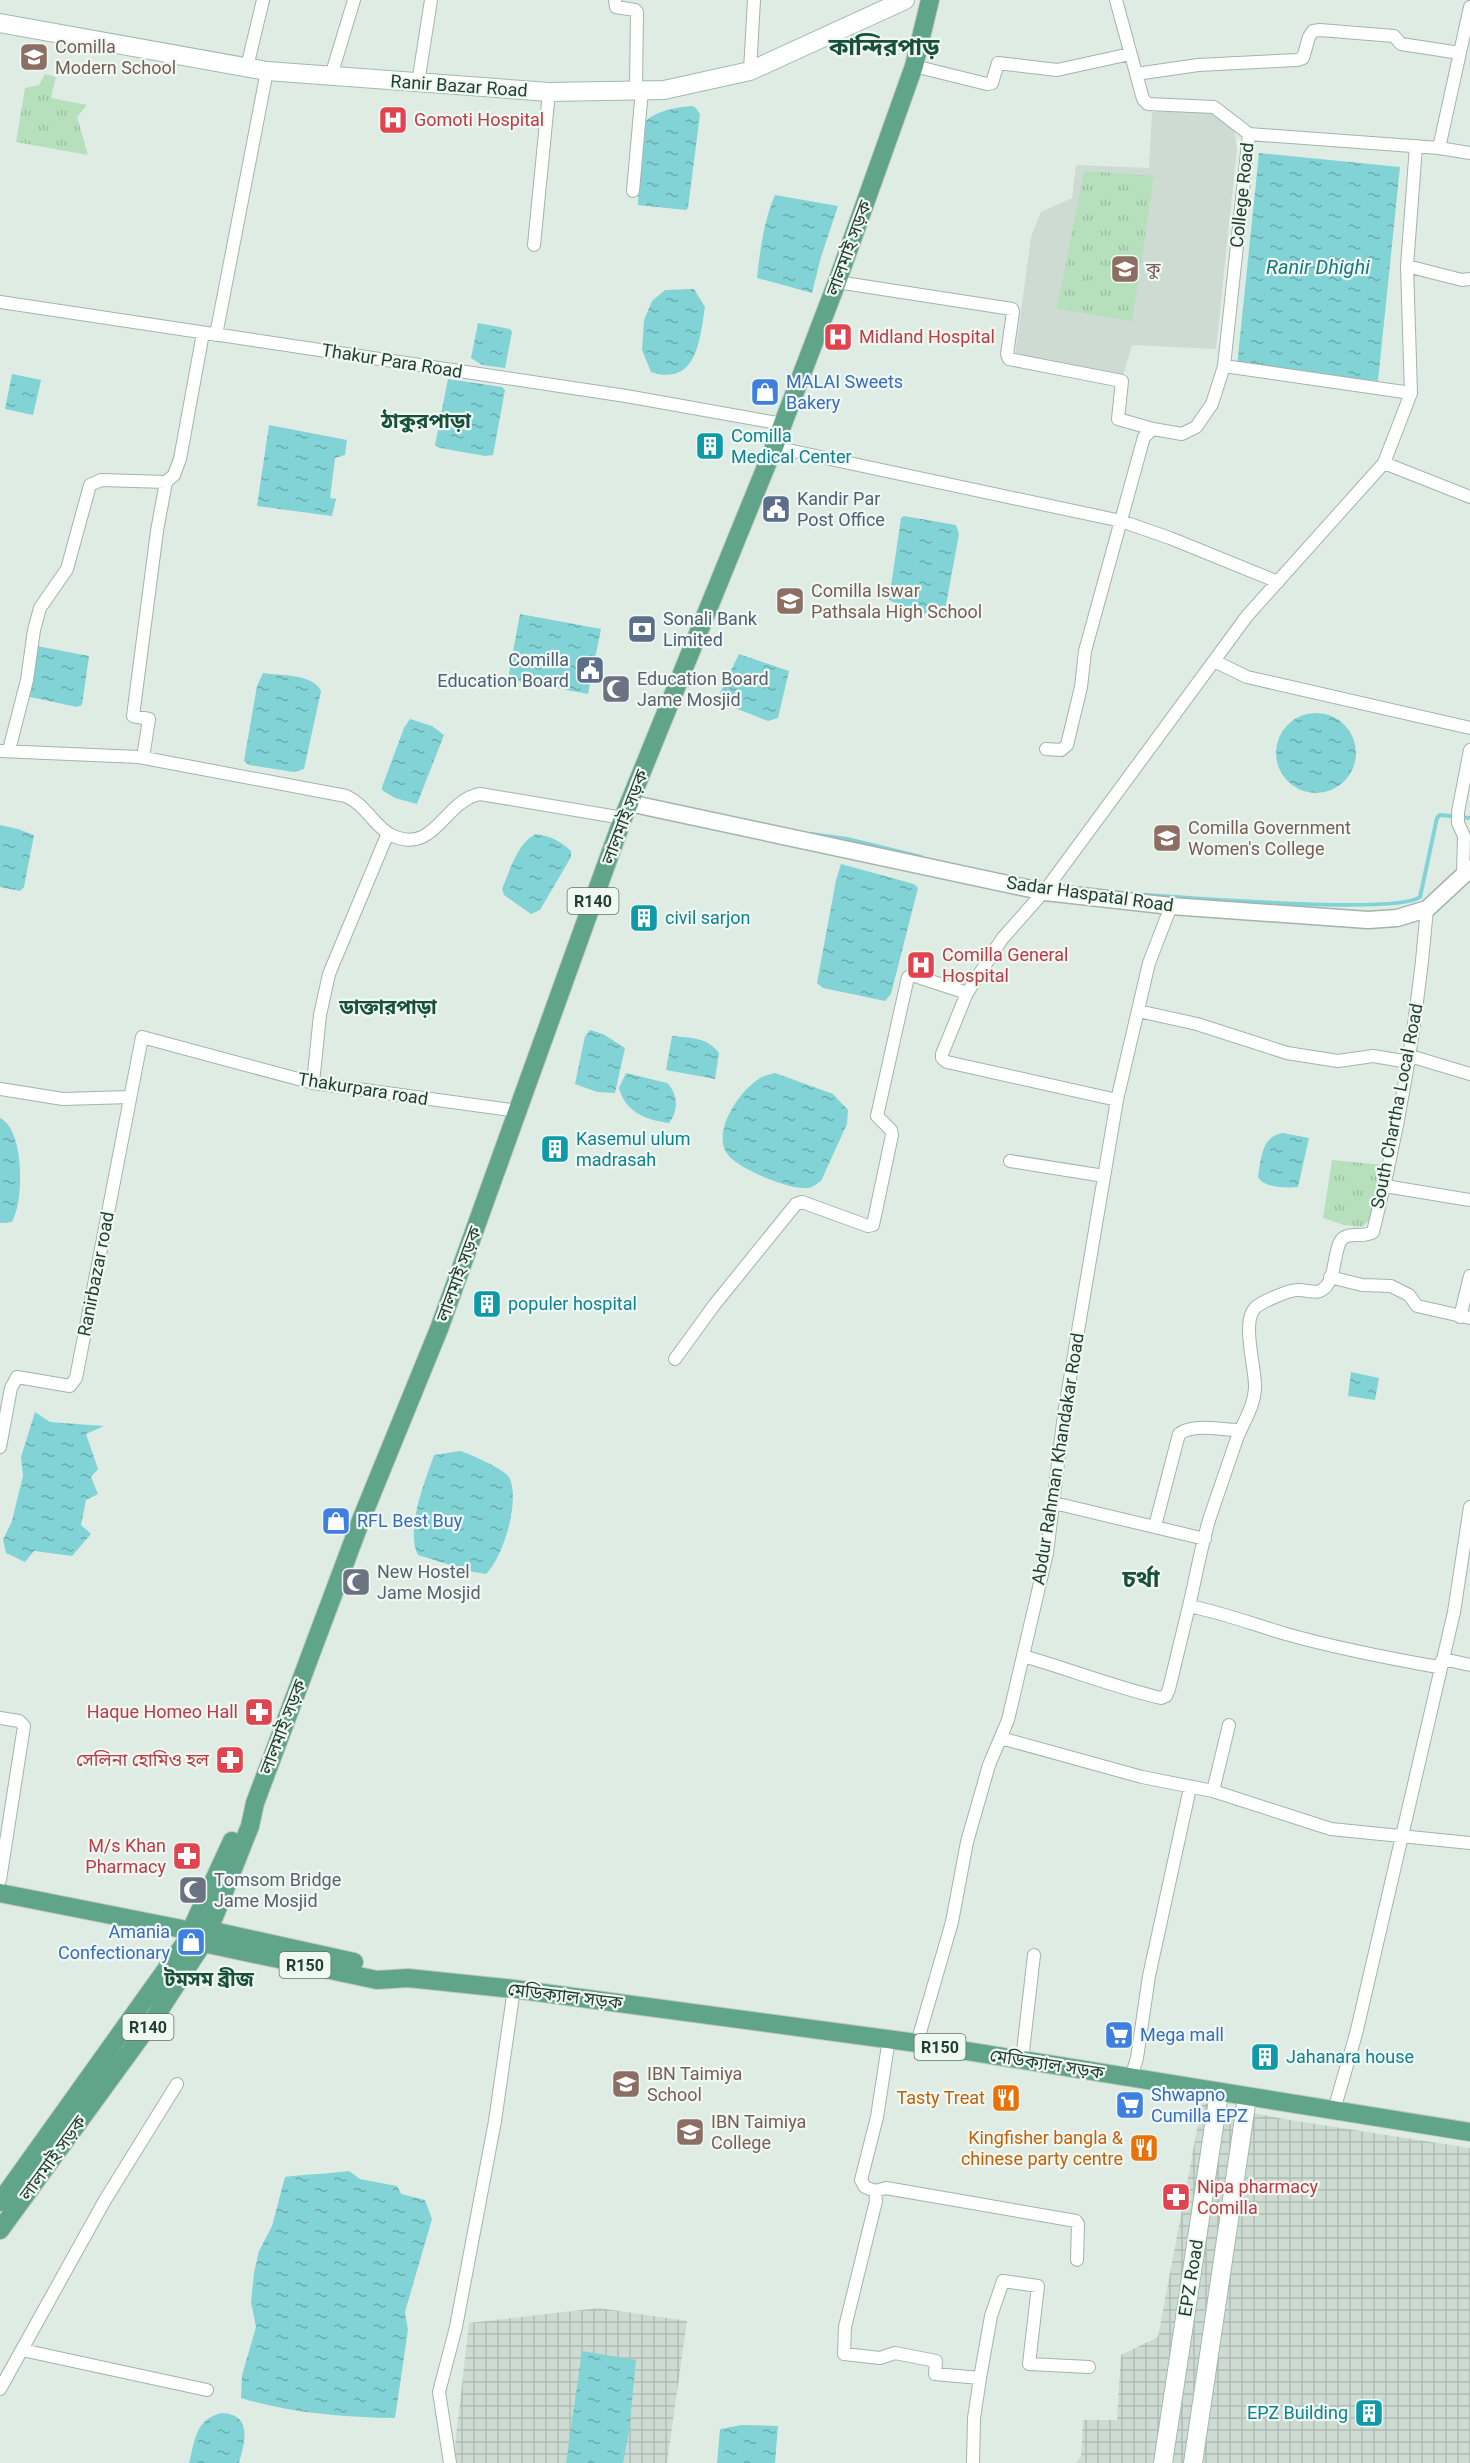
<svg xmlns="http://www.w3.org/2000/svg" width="1470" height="2463" font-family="Roboto,'Noto Sans Bengali',sans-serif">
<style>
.built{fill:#cddbd3}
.industrial{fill:url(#industrial-grid)}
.grass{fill:url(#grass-tufts)}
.water{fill:url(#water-ripples)}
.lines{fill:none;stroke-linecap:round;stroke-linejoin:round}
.stream{stroke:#82d3d6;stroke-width:4}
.minor-casing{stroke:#a2b4ab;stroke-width:14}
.tertiary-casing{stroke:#a2b4ab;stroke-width:19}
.secondary-casing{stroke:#9fbbae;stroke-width:20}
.primary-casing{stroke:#c0c9c5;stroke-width:20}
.minor{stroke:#fff;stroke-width:12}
.tertiary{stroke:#fff;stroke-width:16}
.secondary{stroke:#fff;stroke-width:18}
.primary{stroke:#60a58a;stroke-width:18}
.labels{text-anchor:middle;stroke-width:4.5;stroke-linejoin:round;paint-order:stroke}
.shield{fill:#f0f8f3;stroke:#5e756b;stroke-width:1.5}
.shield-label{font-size:16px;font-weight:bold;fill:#1f3d31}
.education-label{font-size:18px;fill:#785e54;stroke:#f0f8f3;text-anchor:start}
.street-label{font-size:18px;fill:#1f3d31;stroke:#f0f8f3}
.health-label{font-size:18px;fill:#be3a42;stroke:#f0f8f3;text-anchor:start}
.shop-label{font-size:18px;fill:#366cbe;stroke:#f0f8f3;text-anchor:start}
.culture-label{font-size:18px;fill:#0d838f;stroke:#f0f8f3;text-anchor:start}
.service-label{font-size:18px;fill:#4e5e75;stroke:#f0f8f3;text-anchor:start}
.worship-label{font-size:18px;fill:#5b616d;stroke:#f0f8f3;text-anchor:start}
.food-label{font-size:18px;fill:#c56008;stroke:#f0f8f3;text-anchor:end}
.water-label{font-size:20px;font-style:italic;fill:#14797d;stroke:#f0f8f3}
.neighbourhood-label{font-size:20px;font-weight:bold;fill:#19503c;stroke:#f0f8f3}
.quarter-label{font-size:21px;font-weight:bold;fill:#19503c;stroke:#f0f8f3}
.district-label{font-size:24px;font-weight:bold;fill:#19503c;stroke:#f0f8f3}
</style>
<defs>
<pattern id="industrial-grid" width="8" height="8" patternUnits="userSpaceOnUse" patternTransform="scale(1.5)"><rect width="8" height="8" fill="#cddbd3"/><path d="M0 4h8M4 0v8" fill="none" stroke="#b0bdb6"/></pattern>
<pattern id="grass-tufts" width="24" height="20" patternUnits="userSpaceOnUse" patternTransform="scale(1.5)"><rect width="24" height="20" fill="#b6dfbc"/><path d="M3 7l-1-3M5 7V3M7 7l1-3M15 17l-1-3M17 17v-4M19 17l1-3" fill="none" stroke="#9cc0a2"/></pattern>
<pattern id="water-ripples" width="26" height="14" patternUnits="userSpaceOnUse" patternTransform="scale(1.5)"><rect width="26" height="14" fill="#82d3d6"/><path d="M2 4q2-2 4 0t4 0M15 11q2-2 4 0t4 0" fill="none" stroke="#6aacae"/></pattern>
</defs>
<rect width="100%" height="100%" fill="#dfece4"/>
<path class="built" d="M1181 111H1206L1222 117 1234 128 1237 148 1216 349 1132 345 1123 376 1015 356 1031 237 1041 212 1072 198 1076 165 1149 168 1152 112Z"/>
<path class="industrial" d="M1202 2103 1290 2120 1470 2148V2463H1076L1081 2457 1083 2420H1117L1121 2355 1158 2337Z
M599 2308 687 2321 667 2463H453L469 2323Z"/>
<path class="grass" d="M45 74 56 77 51 98 87 105 77 117 88 155 16 142 25 88 39 85Z
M1084 171 1154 176 1132 321 1057 309Z
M1332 1160 1384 1165 1370 1220 1362 1227 1344 1225 1323 1218Z"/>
<path class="water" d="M691 106 695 107 700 114 688 208 686 210 638 205 639 177 646 121C656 111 678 107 691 106Z
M1259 153 1400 167 1378 381 1237 366Z
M775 195 838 206 821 257 812 293 757 278C760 250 764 220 775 195Z
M694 289 705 307C700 339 697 387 651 372L642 350 644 320 652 301 665 290Z
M478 323 510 329 512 332 505 368 482 365 471 358Z
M12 374 41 380 33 415 5 409Z
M448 379 502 387 505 390 493 455 485 456 440 448 435 445Z
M269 425 347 440 345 455 335 458 330 498 336 499 332 516 257 506Z
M904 516 956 525 959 534 944 616 913 612 889 600 901 518Z
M520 614 601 629 588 694 508 679Z
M37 646 89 656 82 705 77 707 30 697 31 680Z
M739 654 789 671 778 718 768 721 730 706 718 697Z
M263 673C281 676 312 673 321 691L304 769 294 772 249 765 244 761 257 686Z
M1276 753a40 40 0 1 1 80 0a40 40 0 1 1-80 0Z
M410 719 432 726 444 735 417 804 395 798 382 790V787L404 728Z
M0 825 18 829 34 835 24 887 20 891 0 887Z
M536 834C550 836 561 841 571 851V857L540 910 531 914 504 895 502 889C510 871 517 843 536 834Z
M841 864 914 884 918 888 891 994 885 1001 823 988 817 983 836 880Z
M590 1030 603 1034 625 1048 615 1093 597 1092 575 1084 585 1036Z
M672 1036C689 1038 708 1037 719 1053L715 1079 666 1070Z
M626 1073 667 1083C678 1093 679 1111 669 1123 646 1120 625 1112 619 1088Z
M775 1073 833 1094 848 1110 847 1124 821 1181C815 1185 811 1189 804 1188 786 1188 739 1169 728 1155 710 1132 741 1088 762 1077 766 1075 771 1074 775 1073Z
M0 1118C25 1130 24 1201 12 1222L0 1223Z
M1283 1133 1309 1138 1298 1187C1286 1188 1264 1188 1258 1177 1261 1160 1261 1136 1283 1133Z
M1351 1372 1379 1378 1375 1400 1348 1396Z
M35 1412 50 1422 104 1426 86 1434 98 1469 91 1477 98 1494 86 1500 81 1525 91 1534 72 1556 34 1551 25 1562 6 1553 3 1540 12 1521 17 1500 23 1476 21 1457Z
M460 1451C470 1454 504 1469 509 1477 521 1499 503 1558 486 1574L473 1572 418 1555C405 1530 425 1481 434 1455Z
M349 2171 360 2179 397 2186 401 2194 425 2200 432 2219 405 2312 408 2330 395 2418C343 2417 291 2413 241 2398L242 2375 256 2327 251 2302 254 2273 259 2251 272 2226 285 2177C307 2174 327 2174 349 2171Z
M582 2351 636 2360 629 2432 623 2463H566Z
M221 2413C253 2414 245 2441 239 2463H189C195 2440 195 2420 221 2413Z
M742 2425 778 2426 775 2463H717L720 2429Z"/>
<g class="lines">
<path class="stream" d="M811 834 847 839 921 857
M1132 894C1174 897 1397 915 1420 897L1437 818 1440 815 1470 818"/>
<g class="minor-casing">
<path id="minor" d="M615 0 616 7 635 10 637 12 636 90
M914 66 987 84 992 83 998 63 1057 70 1130 54
M247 67 263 0
M750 71 754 0
M1136 74 1198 65 1297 60 1303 58 1309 37 1313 31 1320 30 1394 36 1401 44 1460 53
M331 76 354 0
M418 83 431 0
M1249 134 1439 148 1470 153
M1439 148 1470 7
M633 191 642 90
M534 245 549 92
M1407 266 1416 146
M837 282 1012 309 1013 312 1007 354 1009 359 1122 381 1118 419 1153 429
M0 302 626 396 783 424
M216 335 267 71
M1224 366 1411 393
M774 447 1121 521 1170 538 1278 582
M1384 463 1470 497
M1214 661 1247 677 1470 728
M1046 749 1061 750 1067 745 1081 687 1085 651 1144 437 1153 429 1182 434 1196 427 1212 404 1224 366 1249 134 1214 107 1148 104 1143 99 1116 0
M9 750 27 680 34 630 40 608 67 569 90 485 101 480 166 482
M0 751 139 757 346 796C366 805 374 826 391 835 435 856 443 801 480 794L623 818
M143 758 149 719 133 716 157 531 166 482 174 475 180 459 203 333
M1463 874 1464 836 1458 823V812L1470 750
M967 993 942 1054V1058L947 1062 1117 1100
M1138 1011 1197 1024 1287 1053 1338 1061 1373 1056 1409 1062
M1410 1056 1470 1074
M313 1083 320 1015 329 974 388 833
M0 1089 63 1099 130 1097
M1010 1161 1104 1176
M1385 1186 1470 1200
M1330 1277 1362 1285 1391 1286 1409 1295 1417 1306 1470 1318
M1460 1317 1470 1276
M675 1359 715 1304 796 1204 802 1202 868 1226 873 1225 892 1135 891 1130 877 1116 908 977 912 975 967 993 1002 939 1047 888 1247 616 1384 463 1411 393 1407 266 1462 280 1470 279
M0 1447 11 1388 17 1377 70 1386 76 1378 142 1037 313 1083 518 1111
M1054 1503 1205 1539
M1155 1526 1179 1434C1193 1423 1222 1430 1239 1430
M1189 1606C1196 1577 1201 1546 1210 1517 1218 1493 1227 1468 1235 1444 1241 1425 1254 1409 1255 1388 1256 1369 1241 1322 1255 1308 1261 1302 1289 1290 1297 1290 1305 1289 1312 1294 1320 1291 1336 1284 1333 1255 1340 1242 1346 1230 1363 1239 1373 1232 1400 1126 1418 1018 1427 909
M1023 1656C1069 1669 1114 1687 1161 1698L1166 1696 1169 1689 1189 1606C1224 1613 1252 1624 1286 1634 1336 1648 1387 1658 1438 1667L1443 1659 1470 1665
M0 1718 19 1721 24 1726 0 1880
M1001 1738 1142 1777 1213 1791 1331 1829 1470 1843
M1213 1791 1229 1725
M889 2039 877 2117 861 2180 865 2187 875 2191 876 2201 845 2327 844 2354 880 2358 895 2353 936 2361 935 2374 980 2378 974 2418 973 2463
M917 2043 952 1922 967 1842 989 1765 1008 1720 1047 1553 1064 1414 1117 1100 1149 963 1171 906
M1022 2060 1034 1955
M1131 2078 1137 2058 1149 1976 1190 1788
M1334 2110 1356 2034 1454 1612 1470 1507
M875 2191 886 2188 1076 2221 1078 2224 1077 2260
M22 2350 207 2390
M980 2378 991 2316 1003 2281 1038 2286 1029 2364 1089 2367
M0 2389 105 2200 177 2084
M450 2463 439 2392 456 2327 495 2121 514 1989"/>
</g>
<g class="tertiary-casing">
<path id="tertiary" d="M629 803 1045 892 1171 906 1368 920 1397 918 1427 909 1470 869"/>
</g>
<g class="secondary-casing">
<path id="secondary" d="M0 23 267 71 549 92 664 90 750 71 905 0
M1163 2463 1219 2093
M1193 2463 1247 2098"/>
</g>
<g class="primary-casing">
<path id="primary" d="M0 1893 192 1931
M209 1930 354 1962
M203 1943 377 1980 408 1978 514 1989 917 2043 1470 2132
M0 2202 185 1943 232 1841
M0 2230 155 2017 203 1943 209 1930 250 1826 255 1803 361 1520 439 1329 623 818 774 447 837 282 914 66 930 0"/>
</g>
<use href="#minor" class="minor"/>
<use href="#tertiary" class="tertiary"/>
<use href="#secondary" class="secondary"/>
<use href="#primary" class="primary"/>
</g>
<defs>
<g id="school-square" transform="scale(1.5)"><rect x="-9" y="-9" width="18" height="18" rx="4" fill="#8d6e63" stroke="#f0f8f3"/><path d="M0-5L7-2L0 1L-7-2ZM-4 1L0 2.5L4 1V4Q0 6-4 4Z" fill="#fff"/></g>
<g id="hospital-square" transform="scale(1.5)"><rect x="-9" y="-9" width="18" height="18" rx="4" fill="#e0444e" stroke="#f0f8f3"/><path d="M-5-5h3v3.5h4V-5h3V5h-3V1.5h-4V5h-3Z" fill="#fff"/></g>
<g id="university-square" transform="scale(1.5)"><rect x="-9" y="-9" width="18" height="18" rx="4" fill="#8d6e63" stroke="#f0f8f3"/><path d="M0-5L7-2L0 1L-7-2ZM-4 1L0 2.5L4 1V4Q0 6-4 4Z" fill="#fff"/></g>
<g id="shop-square" transform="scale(1.5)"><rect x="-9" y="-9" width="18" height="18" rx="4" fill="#3f7fe0" stroke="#f0f8f3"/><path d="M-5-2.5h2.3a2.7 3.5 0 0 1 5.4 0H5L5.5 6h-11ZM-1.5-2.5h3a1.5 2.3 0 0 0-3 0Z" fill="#fff"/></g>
<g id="building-square" transform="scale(1.5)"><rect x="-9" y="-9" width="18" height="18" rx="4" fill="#0f9aa8" stroke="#f0f8f3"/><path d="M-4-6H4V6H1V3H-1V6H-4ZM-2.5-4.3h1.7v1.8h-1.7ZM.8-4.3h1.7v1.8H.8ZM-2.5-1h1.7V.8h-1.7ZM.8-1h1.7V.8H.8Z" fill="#fff"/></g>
<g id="civic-square" transform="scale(1.5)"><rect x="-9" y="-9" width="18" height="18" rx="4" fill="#5c6f8a" stroke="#f0f8f3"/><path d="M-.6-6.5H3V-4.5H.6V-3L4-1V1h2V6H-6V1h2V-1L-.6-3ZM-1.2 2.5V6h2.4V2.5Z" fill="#fff"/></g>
<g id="bank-square" transform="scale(1.5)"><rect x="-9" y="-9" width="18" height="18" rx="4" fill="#5c6f8a" stroke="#f0f8f3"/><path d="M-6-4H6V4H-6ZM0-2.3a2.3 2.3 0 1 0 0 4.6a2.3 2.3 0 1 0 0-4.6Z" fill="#fff"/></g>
<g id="mosque-square" transform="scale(1.5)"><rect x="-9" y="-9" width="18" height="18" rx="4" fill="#6b7280" stroke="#f0f8f3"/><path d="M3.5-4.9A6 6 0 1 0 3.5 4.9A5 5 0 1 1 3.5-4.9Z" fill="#fff"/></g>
<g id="pharmacy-square" transform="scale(1.5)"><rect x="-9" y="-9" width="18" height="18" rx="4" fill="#e0444e" stroke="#f0f8f3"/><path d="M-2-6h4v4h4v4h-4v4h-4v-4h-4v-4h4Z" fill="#fff"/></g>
<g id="supermarket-square" transform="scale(1.5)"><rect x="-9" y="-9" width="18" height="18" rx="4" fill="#3f7fe0" stroke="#f0f8f3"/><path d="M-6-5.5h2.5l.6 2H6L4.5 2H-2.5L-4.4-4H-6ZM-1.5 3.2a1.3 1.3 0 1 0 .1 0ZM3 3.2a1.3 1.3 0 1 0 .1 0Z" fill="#fff"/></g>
<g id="restaurant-square" transform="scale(1.5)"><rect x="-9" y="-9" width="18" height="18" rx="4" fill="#e8710a" stroke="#f0f8f3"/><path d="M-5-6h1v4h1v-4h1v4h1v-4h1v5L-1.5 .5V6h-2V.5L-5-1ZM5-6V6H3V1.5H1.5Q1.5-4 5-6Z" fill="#fff"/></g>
</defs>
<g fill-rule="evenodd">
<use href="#school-square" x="34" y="57"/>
<use href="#hospital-square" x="393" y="120"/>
<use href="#university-square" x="1125" y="269"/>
<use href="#hospital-square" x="838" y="337"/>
<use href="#shop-square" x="765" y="392"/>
<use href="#building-square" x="710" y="446"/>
<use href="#civic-square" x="776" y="509"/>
<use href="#school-square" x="790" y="601"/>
<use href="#bank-square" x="642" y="629"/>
<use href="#civic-square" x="590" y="670"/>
<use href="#mosque-square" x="616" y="689"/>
<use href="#university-square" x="1167" y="838"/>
<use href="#building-square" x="644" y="918"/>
<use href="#hospital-square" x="921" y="965"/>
<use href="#building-square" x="555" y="1149"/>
<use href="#building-square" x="487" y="1304"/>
<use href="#shop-square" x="336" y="1521"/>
<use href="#mosque-square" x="356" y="1582"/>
<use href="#pharmacy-square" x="259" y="1712"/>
<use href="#pharmacy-square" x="230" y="1760"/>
<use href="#pharmacy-square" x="187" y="1856"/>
<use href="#mosque-square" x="193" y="1890"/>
<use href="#shop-square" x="191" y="1942"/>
<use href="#supermarket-square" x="1119" y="2035"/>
<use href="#building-square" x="1265" y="2057"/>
<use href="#school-square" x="626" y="2084"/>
<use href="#restaurant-square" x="1006" y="2098"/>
<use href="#supermarket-square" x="1130" y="2105"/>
<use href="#university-square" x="690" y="2132"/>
<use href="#restaurant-square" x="1144" y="2148"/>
<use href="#pharmacy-square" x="1176" y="2197"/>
<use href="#building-square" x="1369" y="2413"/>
</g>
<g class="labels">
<g class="shield">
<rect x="567.5" y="888" width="51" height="26" rx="4.5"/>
<rect x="279.5" y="1952" width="51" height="26" rx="4.5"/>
<rect x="122.5" y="2014" width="51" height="26" rx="4.5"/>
<rect x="914.5" y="2034" width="51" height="26" rx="4.5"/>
</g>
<g class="shield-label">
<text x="593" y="907">R140</text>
<text x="305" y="1971">R150</text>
<text x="148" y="2033">R140</text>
<text x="940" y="2053">R150</text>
</g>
<g class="education-label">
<text x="55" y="53">Comilla<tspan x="55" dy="21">Modern School</tspan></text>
<text x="1146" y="275">কু</text>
<text x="811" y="597">Comilla Iswar<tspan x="811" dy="21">Pathsala High School</tspan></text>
<text x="1188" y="834">Comilla Government<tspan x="1188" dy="21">Women's College</tspan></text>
<text x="647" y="2080">IBN Taimiya<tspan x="647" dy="21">School</tspan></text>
<text x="711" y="2128">IBN Taimiya<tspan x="711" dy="21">College</tspan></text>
</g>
<g class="street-label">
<text transform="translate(459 86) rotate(4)" y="6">Ranir Bazar Road</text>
<text transform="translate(1242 195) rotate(-84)" y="6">College Road</text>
<text transform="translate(849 248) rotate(-70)" y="6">লালমাই সড়ক</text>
<text transform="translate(392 361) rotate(9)" y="6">Thakur Para Road</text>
<text transform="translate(625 817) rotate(-69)" y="6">লালমাই সড়ক</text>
<text transform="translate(1090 894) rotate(8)" y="6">Sadar Haspatal Road</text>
<text transform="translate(363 1089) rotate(9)" y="6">Thakurpara road</text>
<text transform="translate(1397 1106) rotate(-79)" y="6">South Chartha Local Road</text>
<text transform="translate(96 1274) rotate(-79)" y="6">Ranirbazar road</text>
<text transform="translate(459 1274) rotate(-70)" y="6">লালমাই সড়ক</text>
<text transform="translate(1058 1459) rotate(-81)" y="6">Abdur Rahman Khandakar Road</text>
<text transform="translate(283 1727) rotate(-69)" y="6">লালমাই সড়ক</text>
<text transform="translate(565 1996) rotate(7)" y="6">মেডিক্যাল সড়ক</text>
<text transform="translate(1047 2064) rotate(9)" y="6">মেডিক্যাল সড়ক</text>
<text transform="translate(53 2158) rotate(-54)" y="6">লালমাই সড়ক</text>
<text transform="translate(1191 2278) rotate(-81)" y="6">EPZ Road</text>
</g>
<g class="health-label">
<text x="414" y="126">Gomoti Hospital</text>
<text x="859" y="343">Midland Hospital</text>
<text x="942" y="961">Comilla General<tspan x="942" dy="21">Hospital</tspan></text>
<text x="238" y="1718" text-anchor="end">Haque Homeo Hall</text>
<text x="209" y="1766" text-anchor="end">সেলিনা হোমিও হল</text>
<text x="166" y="1852" text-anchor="end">M/s Khan<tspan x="166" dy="21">Pharmacy</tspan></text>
<text x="1197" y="2193">Nipa pharmacy<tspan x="1197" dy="21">Comilla</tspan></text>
</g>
<g class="shop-label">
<text x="786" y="388">MALAI Sweets<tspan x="786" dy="21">Bakery</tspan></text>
<text x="357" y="1527">RFL Best Buy</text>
<text x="170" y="1938" text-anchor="end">Amania<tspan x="170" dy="21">Confectionary</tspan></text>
<text x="1140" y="2041">Mega mall</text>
<text x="1151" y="2101">Shwapno<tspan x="1151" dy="21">Cumilla EPZ</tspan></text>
</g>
<g class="culture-label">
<text x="731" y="442">Comilla<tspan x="731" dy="21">Medical Center</tspan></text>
<text x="665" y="924">civil sarjon</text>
<text x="576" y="1145">Kasemul ulum<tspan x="576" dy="21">madrasah</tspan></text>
<text x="508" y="1310">populer hospital</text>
<text x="1286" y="2063">Jahanara house</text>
<text x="1348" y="2419" text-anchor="end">EPZ Building</text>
</g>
<g class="service-label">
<text x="797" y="505">Kandir Par<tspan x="797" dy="21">Post Office</tspan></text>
<text x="663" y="625">Sonali Bank<tspan x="663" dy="21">Limited</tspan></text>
<text x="569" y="666" text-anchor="end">Comilla<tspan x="569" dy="21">Education Board</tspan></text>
</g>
<g class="worship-label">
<text x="637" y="685">Education Board<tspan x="637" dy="21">Jame Mosjid</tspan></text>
<text x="377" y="1578">New Hostel<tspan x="377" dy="21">Jame Mosjid</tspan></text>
<text x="214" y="1886">Tomsom Bridge<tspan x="214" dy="21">Jame Mosjid</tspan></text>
</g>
<g class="food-label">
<text x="985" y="2104">Tasty Treat</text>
<text x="1123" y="2144">Kingfisher bangla &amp;<tspan x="1123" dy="21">chinese party centre</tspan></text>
</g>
<g class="water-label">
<text x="1318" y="274">Ranir Dhighi</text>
</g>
<g class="neighbourhood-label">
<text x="388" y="1014">ডাক্তারপাড়া</text>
<text x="209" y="1986">টমসম ব্রীজ</text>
</g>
<g class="quarter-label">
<text x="426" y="428">ঠাকুরপাড়া</text>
</g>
<g class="district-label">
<text x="884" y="55">কান্দিরপাড়</text>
<text x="1141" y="1587">চর্থা</text>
</g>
</g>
</svg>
